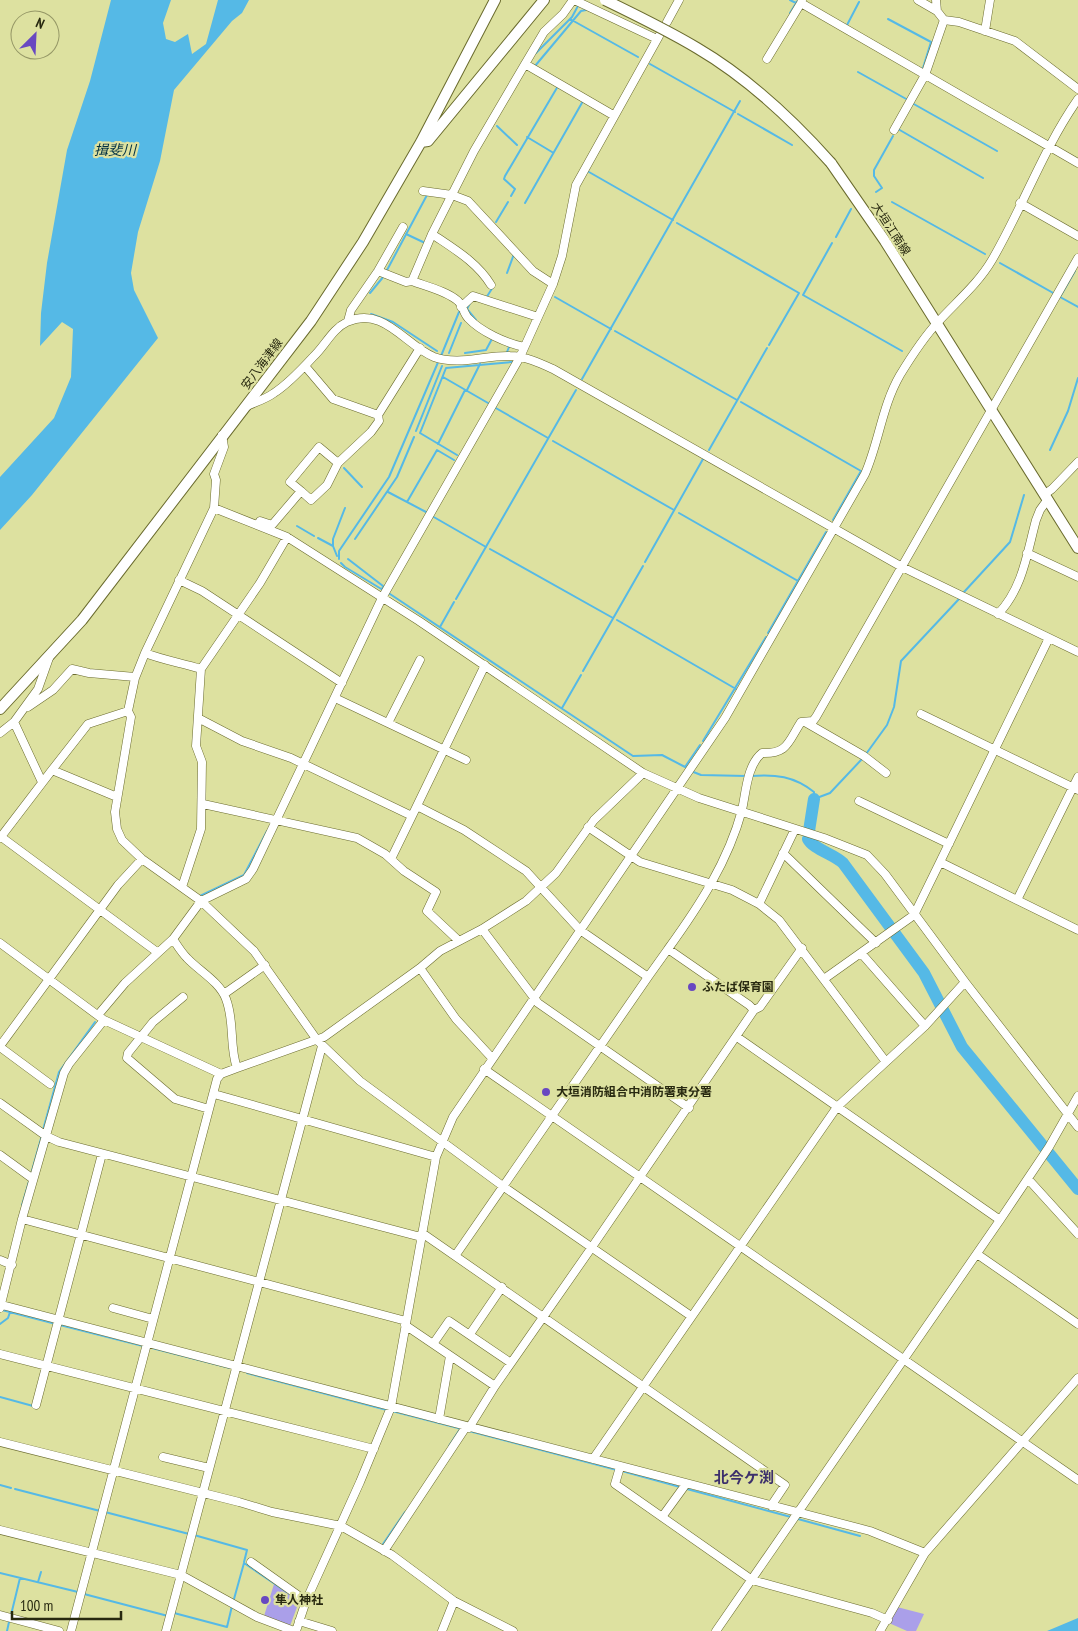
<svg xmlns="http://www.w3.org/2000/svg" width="1078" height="1631" font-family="'PT Sans Narrow','Noto Sans JP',sans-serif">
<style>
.green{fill:#aa9fe9}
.water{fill:#55b9e6}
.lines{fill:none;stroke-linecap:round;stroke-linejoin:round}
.stream{stroke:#55b9e6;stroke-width:2}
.river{stroke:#55b9e6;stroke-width:12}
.minor-casing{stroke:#6a6b2e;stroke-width:9}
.major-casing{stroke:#6a6b2e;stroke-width:12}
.minor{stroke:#fff;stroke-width:8}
.major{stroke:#fff;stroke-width:10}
.major-bridge-casing{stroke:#6a6b2e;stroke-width:12;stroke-linecap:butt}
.major-bridge{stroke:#fff;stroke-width:10}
.poi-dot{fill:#6848c1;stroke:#dde1a0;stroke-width:2}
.labels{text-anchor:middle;stroke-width:4.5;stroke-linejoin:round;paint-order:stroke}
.street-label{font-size:12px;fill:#282910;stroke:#dde1a0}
.poi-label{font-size:12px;font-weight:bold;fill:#282910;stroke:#dde1a0;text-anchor:start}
.water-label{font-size:14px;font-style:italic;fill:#013043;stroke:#dde1a0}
.quarter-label{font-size:15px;font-weight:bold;fill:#3d306c;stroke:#dde1a0}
</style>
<rect width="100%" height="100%" fill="#dde1a0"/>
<path class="green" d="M275 1581 300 1599 290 1626 264 1616Z
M897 1607 924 1614 916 1631H907L889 1623Z"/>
<path class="water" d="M111 0H171L163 23 166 39 175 42 188 34 192 54 206 44 218 0H249L242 13 232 21 174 90 160 161 138 232 131 273 134 290 158 338 32 495 0 530V477L54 418 71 377 73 329 62 322 40 346 41 313 47 263 67 150 90 81Z
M1078 1618V1631H1047Z"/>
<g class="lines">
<path class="stream" d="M790 0 796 3
M790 13 798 0
M570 19 638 57
M888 19 931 42 923 68
M847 25 859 2
M536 53 572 17 579 4
M650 64 735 112
M535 66 581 11 586 10
M858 72 908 100
M912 103 997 151
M738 114 792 145
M497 126 517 145
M898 129 983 178
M527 137 552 152
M589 172 673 220
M876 192 882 188 874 176V170L893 136
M511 196 515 189 504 179 505 176 558 86
M892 202 985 254
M525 203 583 101
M496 222 508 202
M677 223 799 293 769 345
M406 234 423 242
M836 237 851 209
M832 243 803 295 902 351
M1000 263 1055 294
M1075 271 1060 297 1078 307
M386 272 427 195
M507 273 514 254
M370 293 384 276
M555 297 611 329
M486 298 493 287
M470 303 467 309 476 320
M371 314 393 322 437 351
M615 331 737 400
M507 352 509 347 508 346
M449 353 461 323
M465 353 486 350 493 337
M441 356 459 312
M443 377 488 403
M582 379 740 101
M467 390 480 364
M741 402 861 471 833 520
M494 407 548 438
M416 431 442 366
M553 441 674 510
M438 444 465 390
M709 450 767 348
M1050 450 1068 411 1078 378
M457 455 420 433 446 368 512 362
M344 468 362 487
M388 492 426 512
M407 502 437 450 454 460
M679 513 798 581
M432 516 486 547
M297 526 314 536
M318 538 333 546 337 556
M355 539 397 477 414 437
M333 546V539L345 508
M490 549 613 618
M339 559V551L389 477 439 360
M348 559 383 586 382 590
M645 562 703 459
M341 563 345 567 383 590
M387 592 633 756 662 755 687 768
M964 592 1010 542 1024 495
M456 599 576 390
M617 620 736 689
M440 627 454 602
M768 633 826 532
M583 671 643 566
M562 708 581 675
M703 741 766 637
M866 754 887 725 894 707 901 661 959 599
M685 767 700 745
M691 771 701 775 746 776
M751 776C775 774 794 776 814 792V799L830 793 862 759
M200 896 244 875 267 831
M43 1130 59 1072 95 1022
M31 1174 42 1135
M22 1205 30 1178
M2 1310 56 1324
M0 1324 8 1318 10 1312
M60 1325 143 1346
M148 1347 230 1368
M247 1373 387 1410
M0 1397 33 1406
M392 1411 462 1429
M469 1431 617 1470
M449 1446 460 1429
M622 1471 680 1487
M0 1485 11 1488
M15 1489 100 1511
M687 1489 791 1517
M105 1512 189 1534
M798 1519 860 1536
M194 1535 247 1550 244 1562
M383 1544 405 1512
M0 1573 78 1592
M38 1582 41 1572
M84 1594 168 1616
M234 1599 244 1563 297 1599
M174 1613 227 1627 232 1606
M11 1615 20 1578
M7 1631 9 1622"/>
<path class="river" d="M809 831 814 799
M808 839C813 849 834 854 843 863L924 973 962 1047 1078 1189"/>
<g class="minor-casing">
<path id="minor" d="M574 0 657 39
M802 0 801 3 1078 163
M918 0 937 11 944 20 959 22 1015 41 1078 89
M936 0 937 11
M667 22 679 0
M985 31 990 0
M767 59 801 3
M525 64 544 32 563 14 573 0
M894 130 925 75 944 20
M423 191 452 195 468 201 533 271 553 284
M1020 203 1078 236
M432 234C454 249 477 262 491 285
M378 271 406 282 412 281C425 286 447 291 458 301 463 306 464 314 468 318 481 332 506 343 524 347
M412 281 432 234 474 151 525 64 613 115
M461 307 473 296 538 317
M348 321 351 310 378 271 403 227
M305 366 333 399 378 415
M247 406C256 402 266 399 274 393 288 384 302 369 313 357 325 346 332 329 347 322 383 305 406 346 434 357 459 366 485 355 510 356 525 356 540 363 553 369L902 567 1078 652
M222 435 224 447 214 474 216 480 214 508 145 653 135 678 128 711 131 717 115 812 117 829 122 840 142 859 201 901 254 951 317 1040 360 1081 504 1187 691 1316
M301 491 311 500 327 485 338 463 371 432 379 421 378 415 420 348
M1045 494 1052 489 1078 462
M214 508 287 537 419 621 643 773 699 798 824 838 867 855 885 874 965 982 1078 1127
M260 521 272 525 301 491 290 482 319 447 338 463
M1027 553 1078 577
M179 580 202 591 342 683
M998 614C1023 588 1027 553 1036 520L1040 510 1048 499
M1049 638 940 862 1078 930
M145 653C163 660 182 663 201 669L196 746 202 762 201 829 182 887
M201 669 260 583 287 537
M335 698 466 760
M28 707 53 690 72 669 89 673 135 677
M921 714 1078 790
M198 718 242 741 291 758 412 816 485 665
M805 722 864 756 886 773
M388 723 420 660
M0 733 14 722
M52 770 88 724 128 711
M42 782 14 722 38 689 49 658
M859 801 949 844
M203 804 357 838 385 854 404 871 436 892 427 911 459 941
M417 806 464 830 526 871 580 930 648 977 668 949 749 1005 754 1010
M588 827 640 862 732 890 759 904 779 920 886 1062
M0 836 157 952
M0 838 52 770 117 797
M783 853 876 943
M391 859 412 816
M1017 900 1078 777
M759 904 795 829
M482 929 538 1003 689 1108
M0 943 104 1020 221 1074
M668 949C699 906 728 862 742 810 746 792 747 765 762 753 788 754 788 742 801 722L813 721 816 717 1078 258
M861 953 925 1026
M420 968 456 1019 492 1058
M824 979 914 915 940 862
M224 994 265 965
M183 997 153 1022 128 1053 127 1058 175 1099 209 1109
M98 1015 125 983 173 939
M737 1037 1000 1220
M0 1046 118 885 142 859
M0 1047 50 1084
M237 1068C229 1046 235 1022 226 999 220 982 199 971 187 958 181 952 177 945 173 939L201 901 246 879 253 869 382 598 520 357 553 284 562 256 576 185 659 36
M484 1069 1078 1480
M214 1094 436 1157
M0 1103 46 1136 59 1142 421 1237
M0 1155 33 1179
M1028 1179 1078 1234
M22 1219 406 1321
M422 1233 785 1485 771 1506
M977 1254 1078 1324
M455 1256 648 977
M0 1260 12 1265
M2 1305 870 1531 925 1553
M0 1308 22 1219 64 1073 69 1064 104 1020
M113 1308 153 1319
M405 1325 495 1386
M470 1334 502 1287
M433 1344 449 1321 511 1363
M0 1354 374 1449
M36 1405 102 1154
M439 1419 450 1356
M469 1428 495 1386 592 1247 754 1010 760 1007 802 948
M0 1442 239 1502 272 1512 341 1526 392 1555 454 1601 513 1631
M163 1457 209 1468
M593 1459 837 1107 925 1026 965 982
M620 1467 615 1484 752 1580 872 1613 888 1620
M662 1517 686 1484
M0 1530 181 1575 257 1617 294 1631
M384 1551 466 1427
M251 1562 306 1601
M0 1615 59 1631
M299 1621 332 1631
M71 1631 217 1079 221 1074 237 1068 324 1037 420 968 440 951 482 929 526 901 556 873 594 820 643 773
M166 1631 322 1046
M296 1631 306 1601 360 1482 391 1407 436 1157 453 1117 725 718 865 474C879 442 882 406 900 375 911 357 923 338 938 322 956 302 978 284 992 260 1023 207 1043 149 1078 99
M442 1631 454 1601
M716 1631 1000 1220 1049 1147 1078 1096
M880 1631 925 1553 1078 1378"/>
</g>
<g class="major-casing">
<path id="major" d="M421 142 428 141 544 0
M831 163 885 241 1078 548
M0 709 82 620 311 321 363 242 421 142 495 0"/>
</g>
<use href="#minor" class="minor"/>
<use href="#major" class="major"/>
<g class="major-bridge-casing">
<path id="major-bridge" d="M605 0C636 15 667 30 697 48 748 78 791 118 831 163"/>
</g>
<use href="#major-bridge" class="major-bridge"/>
</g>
<g class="poi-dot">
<circle cx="692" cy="987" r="5"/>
<circle cx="546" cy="1092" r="5"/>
<circle cx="265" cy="1600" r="5"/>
</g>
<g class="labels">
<g class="street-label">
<text transform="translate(891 229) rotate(57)" y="4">大垣江南線</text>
<text transform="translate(262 364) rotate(-53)" y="4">安八海津線</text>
</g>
<g class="poi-label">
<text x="702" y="991">ふたば保育園</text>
<text x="556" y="1096">大垣消防組合中消防署東分署</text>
<text x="275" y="1604">隼人神社</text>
</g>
<g class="water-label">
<text x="115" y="155">揖斐川</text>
</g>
<g class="quarter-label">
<text x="744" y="1483">北今ケ渕</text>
</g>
</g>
<g transform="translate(35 35) rotate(24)"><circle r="24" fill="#dde1a0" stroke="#959766"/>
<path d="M0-4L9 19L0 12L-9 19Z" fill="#6848c1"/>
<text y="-8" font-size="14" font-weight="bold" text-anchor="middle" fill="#282910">N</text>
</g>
<path d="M12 1611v8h109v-8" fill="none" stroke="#282910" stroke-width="2.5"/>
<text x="20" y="1611" font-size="15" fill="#282910" stroke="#dde1a0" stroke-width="4" paint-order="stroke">100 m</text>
</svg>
